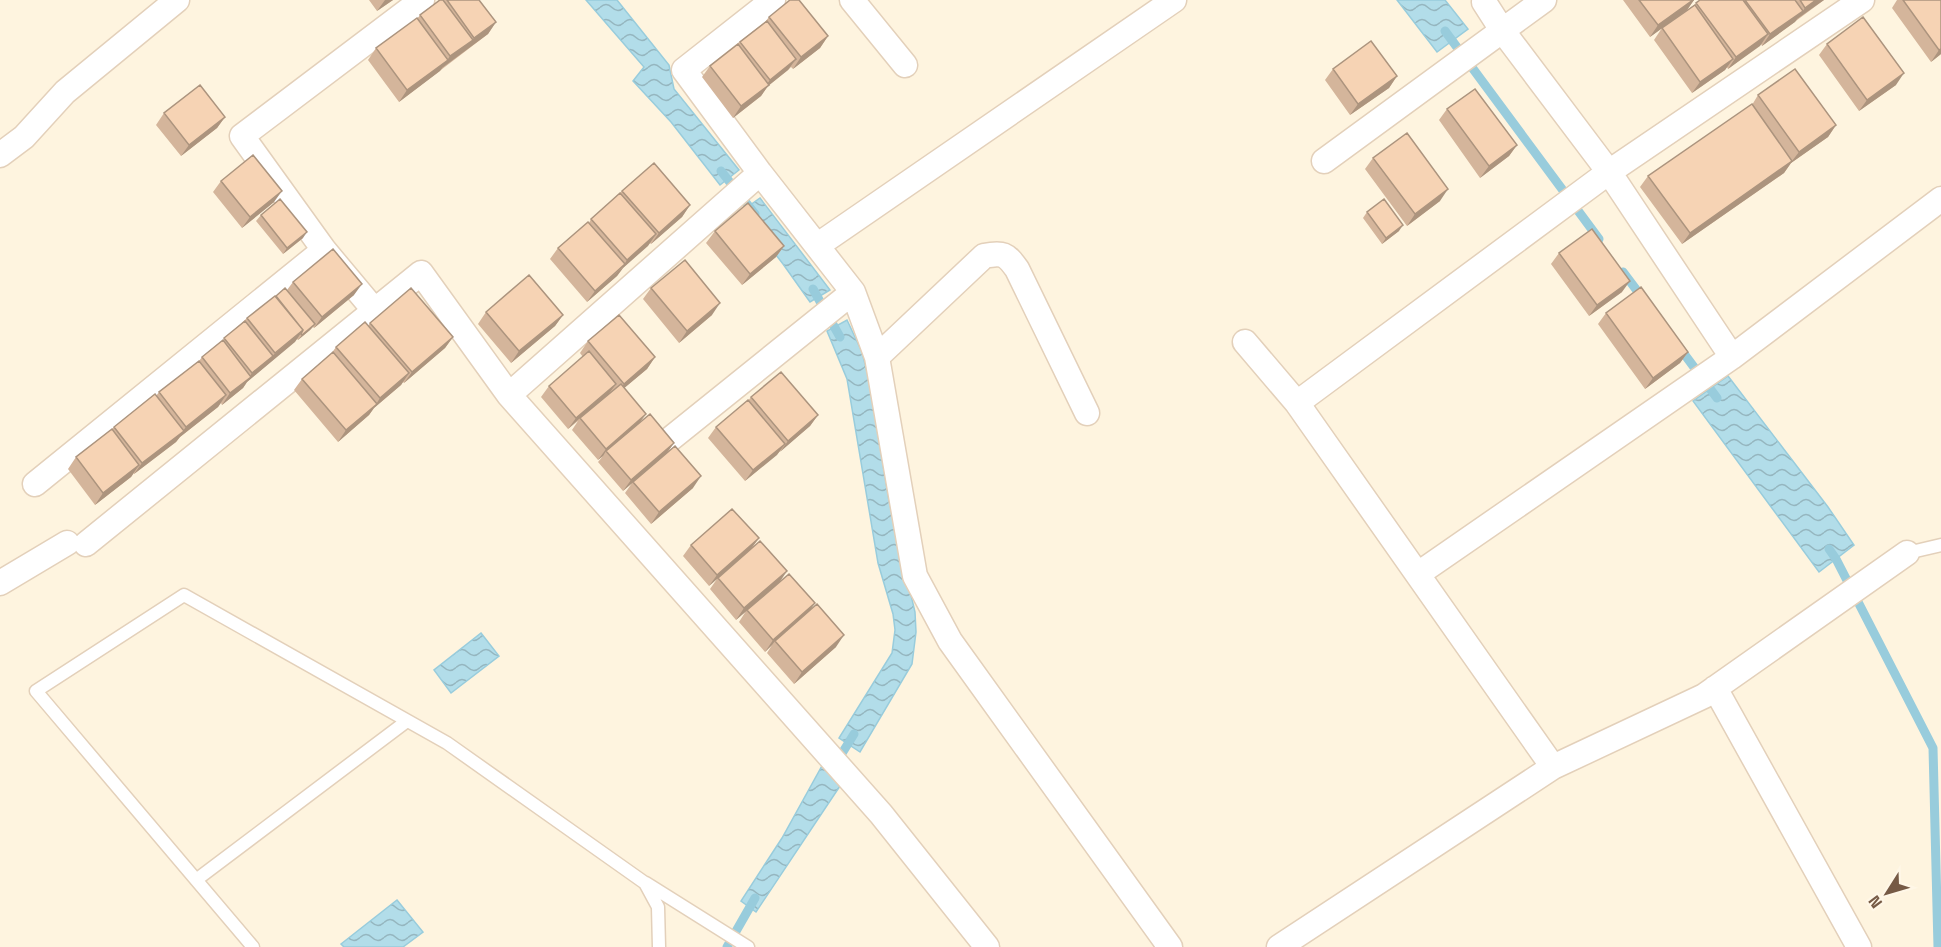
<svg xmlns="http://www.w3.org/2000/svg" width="1941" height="947" font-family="'Space Grotesk',sans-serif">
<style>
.water{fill:url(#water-waves);stroke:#98ccdc;stroke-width:1.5}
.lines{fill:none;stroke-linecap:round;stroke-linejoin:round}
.stream{stroke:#98ccdc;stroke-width:9}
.service-casing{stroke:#e3d0ba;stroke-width:15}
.minor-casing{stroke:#e3d0ba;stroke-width:27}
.service{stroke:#fff;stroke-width:12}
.minor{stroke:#fff;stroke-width:24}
.wall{fill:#d4b59b}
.shaded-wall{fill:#ac947e}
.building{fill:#f6d3b4;stroke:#ac947e;stroke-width:1.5}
</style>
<defs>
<pattern id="water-waves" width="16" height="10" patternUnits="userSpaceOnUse" patternTransform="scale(1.5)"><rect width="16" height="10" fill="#b2dde9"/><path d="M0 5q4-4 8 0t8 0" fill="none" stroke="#95b6bf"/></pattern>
</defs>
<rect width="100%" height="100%" fill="#fef4df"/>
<path class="water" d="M586 0H617L669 65 674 89 739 170 720 185 671 122 633 81 644 67Z
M1397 0H1445L1468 29 1437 52Z
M760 198 830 290 810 302 783 264 742 211Z
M847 320 862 352 869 380 889 501 915 612 916 632 912 664 860 752 839 738 892 653 895 630 893 614 878 563 847 379 827 331Z
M1728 376 1828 507 1854 545 1819 572 1693 401Z
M481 633 499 656 451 693 434 670Z
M823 764 842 783 756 912 741 901 782 838Z
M397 900 423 932 403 947H344L341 944Z"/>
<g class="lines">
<path class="stream" d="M1445 31 1599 239
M721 171 755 214
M1623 272 1644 300
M813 289 840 337
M1679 347 1717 398
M1829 549 1836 559 1933 748 1938 947
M836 763 854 734
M727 947 755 898"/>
<g class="service-casing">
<path id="service" d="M1907 553 1941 545
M196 880 407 721
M646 883 748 947
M253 947 36 691 184 595 447 743 645 883 658 907 659 947"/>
</g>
<g class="minor-casing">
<path id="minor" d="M773 0 684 70 760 173 853 292 877 357 915 576 950 641 1170 947
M852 0 905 65
M1484 2 1502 30 1609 172 1732 357
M0 155 24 137 65 92 177 0
M1324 161 1544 0
M818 245 1174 0
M375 311 324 250 242 136 422 0
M1245 342 1297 403 1553 767 1279 947
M877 357 984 256C1003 252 1006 254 1017 269L1087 413
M509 395 760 173
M1297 403 1609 172 1862 0
M669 440 853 292
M35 484 324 250
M86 544 421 273 509 395 881 814 987 947
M1418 574 1732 357 1941 199
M0 583 67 543
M1715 688 1859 947
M1553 767 1704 696 1907 553"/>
</g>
<use href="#service" class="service"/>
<use href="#minor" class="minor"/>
</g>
<path class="wall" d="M369 0H393L377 11Z
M439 0H479L496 22 488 34 399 102 368 60 376 48 417 19 420 15Z
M1623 0H1694L1687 10 1650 37Z
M1700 0H1824L1762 46 1761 44 1728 69 1727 67 1725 70 1692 93 1654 40 1662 28 1694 5Z
M1897 0H1941V54L1931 62 1892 8Z
M769 17 828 36 820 48 793 69 791 67 788 70 768 86 761 96 733 118 702 77 710 66 765 22Z
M1827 44 1896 85 1859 111 1819 55Z
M1333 69 1397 76 1389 88 1350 115 1325 80Z
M1758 95 1836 125 1828 137 1791 163 1784 173 1682 244 1640 187 1648 176 1752 105Z
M1447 109 1517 145 1509 156 1480 178 1439 120Z
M164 113 225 117 217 128 181 156 156 125Z
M1373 158 1440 201 1407 226 1365 169Z
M221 181 274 202 242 228 213 192Z
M622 191 690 205 682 217 651 244 650 243 623 268 617 276 587 302 550 259 558 248 589 223 591 219Z
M1367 212 1399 231 1382 244 1363 218Z
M261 215 303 238 283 254 256 221Z
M715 231 784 246 776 257 742 285 706 243Z
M1559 253 1622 292 1589 316 1551 264Z
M293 282 354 295 314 328 313 327 310 330 298 340 297 339 247 382 243 388 222 405 221 403 218 407 180 437 176 442 134 474V473L131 477 95 505 68 469 76 457 112 429 114 427 156 396 159 392 199 361 202 357 222 341 247 318 276 296 287 290Z
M651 288 712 315 679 343 643 299Z
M486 312 563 315 555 326 511 363 478 324Z
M1606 313 1688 352 1680 363 1645 389 1598 324Z
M370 323 453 337 445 348 404 383 403 382 401 385 374 408 369 415 338 442 294 390 302 379 331 354 336 347 368 326Z
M588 341 655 357 647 369 624 388 641 422 674 443 667 453 693 488 651 524 625 493 632 483 623 491 598 462 603 456 598 460 572 430 578 421 568 429 541 397 549 386 583 357 580 353Z
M751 397 818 415 810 426 745 481 708 438 716 427 748 401Z
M759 538 751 549 780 582 810 611 836 647 794 684 767 653 772 645 765 652 739 622 746 611 736 620 710 589 717 579 709 586 683 556 691 545Z"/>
<path class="shaded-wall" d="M385 0H393L377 11Z
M1693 0H1694L1687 10 1650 37 1658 25Z
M1816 0H1824L1797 19 1805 8Z
M1803 11 1795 22 1762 46 1770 34Z
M496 22 488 34 442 68 450 56Z
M1768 34 1760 46 1728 69 1736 57Z
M828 36 820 48 793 69 801 57Z
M1941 49V54L1931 62 1939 50Z
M796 59 788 70 768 86 761 96 733 118 741 106 763 89 770 80Z
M1733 59 1725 70 1692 93 1700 82Z
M448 60 440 71 399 102 407 90Z
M1904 73 1896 85 1859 111 1867 100Z
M1397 76 1389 88 1350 115 1358 104Z
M225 117 217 128 181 156 189 145Z
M1836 125 1828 137 1791 163 1784 173 1682 244 1690 233 1792 161 1799 152Z
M1517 145 1509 156 1480 178 1489 166Z
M1448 189 1440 201 1407 226 1415 214Z
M282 191 274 202 242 228 250 217Z
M690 205 682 217 651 244 659 233Z
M1403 225 1399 231 1382 244 1386 238Z
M307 232 303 238 283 254 287 248Z
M656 234 648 246 623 268 617 276 587 302 595 291 622 268 627 260Z
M784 246 776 257 742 285 750 274Z
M1630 281 1622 292 1589 316 1597 305Z
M362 284 354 295 314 328 322 317Z
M720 303 712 315 679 343 687 331Z
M563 315 555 326 511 363 519 351Z
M315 324 310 330 298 340 302 335Z
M303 330 295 342 247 382 243 388 222 405 230 393 248 379 252 373Z
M453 337 445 348 404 383 412 372Z
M1688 352 1680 363 1645 389 1653 378Z
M655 357 647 369 616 395 624 384Z
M409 373 401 385 374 408 369 415 338 442 346 430 375 406 380 398Z
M616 384 608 395 580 418 568 429 576 418Z
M226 395 218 407 180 437 176 442 134 474 142 463 182 432 186 427Z
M646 414 638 425 606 451 603 456 598 460 606 449Z
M818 415 810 426 780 452 788 441Z
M674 443 666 454 623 491 631 480Z
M785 444 777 455 745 481 753 470Z
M139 465 131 477 95 505 103 493Z
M701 476 693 488 651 524 659 512Z
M759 538 750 550 709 586 717 575Z
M787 571 779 583 736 620 744 608Z
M815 603 807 615 775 641 772 645 765 652 773 640Z
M844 635 836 647 794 684 802 672Z"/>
<path class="building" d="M440 0H443L473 40 450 56 420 15Z
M447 0H479L496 22 474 38Z
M790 0H799L828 36 801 57 769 17Z
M1639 0H1693L1658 25Z
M1700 0H1743L1768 34 1736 57 1696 3Z
M1745 0H1795L1803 11 1770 34Z
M1800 0H1816L1805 8Z
M1903 0H1941V49L1939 50Z
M1695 5 1733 59 1700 82 1662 28Z
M1863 17 1904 73 1867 100 1827 44Z
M417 18 448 60 407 90 376 48Z
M767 21 796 59 770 80 740 42Z
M1371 41 1397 76 1358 104 1333 69Z
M738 44 769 85 741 106 710 66Z
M1795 69 1836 125 1799 152 1758 95Z
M200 85 225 117 189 145 164 113Z
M1475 89 1517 145 1489 166 1447 109Z
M1752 104 1792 161 1690 233 1648 176Z
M1407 133 1448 189 1415 214 1373 158Z
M253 155 282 191 250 217 221 181Z
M654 163 690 205 659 233 622 191Z
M620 193 656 234 627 260 591 219Z
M280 199 307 232 287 248 261 215Z
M1384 199 1403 225 1386 238 1367 212Z
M748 203 784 246 750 274 715 231Z
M588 222 625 264 595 291 558 248Z
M1592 229 1630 281 1597 305 1559 253Z
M333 249 362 284 322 317 293 282Z
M685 260 720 303 687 331 651 288Z
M529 275 563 315 519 351 486 312Z
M1641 287 1688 352 1653 378 1606 313Z
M285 288 315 324 302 335 301 334 303 330 276 296Z
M411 288 453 337 412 372 370 323Z
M275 296 303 330 275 353 247 318Z
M619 315 655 357 624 384 588 341Z
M245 321 273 356 252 373 224 338Z
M365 322 409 373 380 398 336 347Z
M223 340 251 377 230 393 202 357Z
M589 351 616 384 576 418 549 386Z
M333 352 377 404 346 430 302 379Z
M199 361 226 395 186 427 159 392Z
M781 372 818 415 788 441 751 397Z
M621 384 646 414 606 449 580 418Z
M155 394 184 431 142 463 114 427Z
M748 400 785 444 753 470 716 427Z
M650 414 674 443 631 480 606 451Z
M112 429 139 465 103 493 76 457Z
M675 446 701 476 659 512 633 482Z
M732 509 759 538 717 575 691 545Z
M760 541 787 571 744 608 718 578Z
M789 574 815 603 773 640 747 610Z
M817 604 844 635 802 672 775 641Z"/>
<g transform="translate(1887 893) rotate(233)" stroke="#fff7e7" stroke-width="4.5" paint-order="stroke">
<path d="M0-4.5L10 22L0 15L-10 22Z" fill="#765a45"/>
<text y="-9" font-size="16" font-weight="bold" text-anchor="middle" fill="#765a45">N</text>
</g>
</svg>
